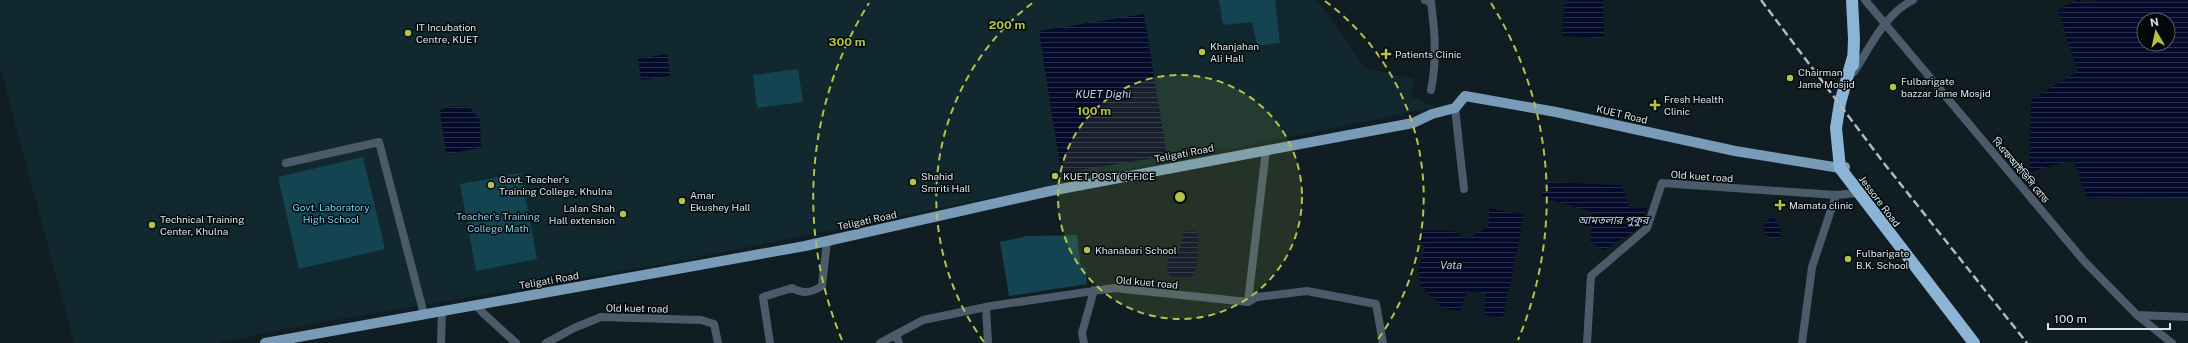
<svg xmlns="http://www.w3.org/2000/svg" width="2188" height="343" font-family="'Public Sans','Noto Sans Bengali',sans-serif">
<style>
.built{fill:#11282f}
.green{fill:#144352}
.water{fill:url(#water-rules);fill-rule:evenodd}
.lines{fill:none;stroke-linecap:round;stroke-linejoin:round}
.minor{stroke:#4b5b69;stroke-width:8}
.major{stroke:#799bb8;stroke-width:10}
.highway{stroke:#8bb4d7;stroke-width:12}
.rail{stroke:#b0babf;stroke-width:2.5;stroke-dasharray:8 4;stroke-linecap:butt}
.ring{fill:none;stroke:#b5c249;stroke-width:2;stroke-dasharray:7 5}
.poi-dot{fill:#b5c249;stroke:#03080a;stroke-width:1.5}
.labels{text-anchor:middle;stroke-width:3;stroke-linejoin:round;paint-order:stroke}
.poi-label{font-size:10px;fill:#dce5e9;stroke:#03080a;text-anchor:start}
.street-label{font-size:10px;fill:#dce5e9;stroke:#03080a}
.park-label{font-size:10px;fill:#79d3f3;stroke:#03080a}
.water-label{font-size:11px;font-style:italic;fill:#bdcff6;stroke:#03080a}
.centre{fill:#b5c249;stroke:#03080a;stroke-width:2}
.ring-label{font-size:12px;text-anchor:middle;font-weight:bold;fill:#b5c249;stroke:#03080a;stroke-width:3;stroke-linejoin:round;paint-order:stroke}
</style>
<defs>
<pattern id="water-rules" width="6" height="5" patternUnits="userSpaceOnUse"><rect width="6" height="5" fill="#030a2a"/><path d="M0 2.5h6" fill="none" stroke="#272e49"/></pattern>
</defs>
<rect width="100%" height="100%" fill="#101e24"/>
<path class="built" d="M0 0H1317L1365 68 1414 79 1411 96 1436 107 685 260 284 329 218 343H74L0 67Z"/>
<path class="green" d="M1219 0H1275L1280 43 1257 46 1252 22 1223 25Z
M798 69 803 102 757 108 753 75Z
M363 157 385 249 299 269 278 177Z
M521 173 537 259 476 271 460 184Z
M1077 235 1081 268 1085 267 1087 284 1009 296 1000 242 1027 236Z"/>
<path class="water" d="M1570 0H1603L1604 38 1562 36 1564 6Z
M2077 0 2094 3 2097 0H2188V198L2087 199 2074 160 2029 172 2031 100 2078 71 2058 10ZM2144 20H2168V44H2144Z
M1144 14 1167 156 1061 173 1039 31Z
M667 54 670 76 641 80 638 59Z
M451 106 469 107 480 120 481 148 446 154 440 110Z
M1546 182 1621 185 1630 208H1647L1638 229 1604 250 1590 242 1593 212 1541 197Z
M1489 208 1524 215 1503 318 1484 315 1486 293 1467 291 1460 311 1444 309 1421 286 1418 272 1425 246 1418 242 1424 230 1453 231 1467 239 1489 226Z
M1770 218H1775L1781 230 1780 239 1771 238 1765 233 1764 224Z
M1187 231H1195L1198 235 1197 268 1192 276 1181 277 1171 276 1167 272 1169 255 1179 252 1183 235Z"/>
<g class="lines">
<path class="minor" d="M1425 0 1431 2C1435 33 1437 60 1431 90
M1865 0 2084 261 2137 315 2172 343
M1854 72C1870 47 1885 14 1913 0
M1455 108 1464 189
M286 163 379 142 424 314
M1248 302 1266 150
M476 305 483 313 516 343
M986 307 988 343
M2137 315 2188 317
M896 335 899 343
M441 343 442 311
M546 343 574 328 601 317 701 320 714 324 718 343
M770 343 763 297 792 288C803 294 811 293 822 286L827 241
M880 343 923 320 991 306 1114 288 1248 302 1257 297 1307 291 1376 304 1383 343
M1084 343 1082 333 1094 290
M1587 343 1591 276 1647 228 1662 183 1836 195 1858 193
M1802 343 1812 267 1836 195"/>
<path class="major" d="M265 343 805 246 1050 191 1413 123 1432 114 1455 108 1465 96 1556 112 1735 151 1840 168 1845 167"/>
<path class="highway" d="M1852 0 1854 39 1853 65
M1853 57 1840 103 1836 128 1840 168 1974 343"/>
<path class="rail" d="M1761 0 1883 162 2027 343"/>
</g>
<circle cx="1180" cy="197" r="122" fill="#b5c249" fill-opacity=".12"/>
<g class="ring">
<circle cx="1180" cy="197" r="122"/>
<path d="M984 342A244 244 0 0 1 1035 1M1325 1A244 244 0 0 1 1376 342"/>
<path d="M842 340A367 367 0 0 1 869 3M1491 3A367 367 0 0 1 1518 340"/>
</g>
<g class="poi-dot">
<circle cx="408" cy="33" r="4"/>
<circle cx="1202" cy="52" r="4"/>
<path d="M1384 48h4v4h4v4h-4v4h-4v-4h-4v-4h4z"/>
<circle cx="1790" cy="78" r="4"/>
<circle cx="1893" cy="87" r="4"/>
<path d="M1653 99h4v4h4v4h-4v4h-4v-4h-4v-4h4z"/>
<circle cx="1055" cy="176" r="4"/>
<circle cx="913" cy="182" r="4"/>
<circle cx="491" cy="185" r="4"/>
<circle cx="682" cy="201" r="4"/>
<path d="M1778 199h4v4h4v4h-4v4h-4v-4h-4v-4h4z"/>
<circle cx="623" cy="214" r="4"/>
<circle cx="152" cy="225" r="4"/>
<circle cx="1087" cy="250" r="4"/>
<circle cx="1848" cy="259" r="4"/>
</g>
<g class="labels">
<g class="poi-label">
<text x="416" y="31">IT Incubation<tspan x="416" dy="12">Centre, KUET</tspan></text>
<text x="1210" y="50">Khanjahan<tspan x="1210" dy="12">Ali Hall</tspan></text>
<text x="1395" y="58">Patients Clinic</text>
<text x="1798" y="76">Chairman<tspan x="1798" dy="12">Jame Mosjid</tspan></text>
<text x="1901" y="85">Fulbarigate<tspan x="1901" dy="12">bazzar Jame Mosjid</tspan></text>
<text x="1664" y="103">Fresh Health<tspan x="1664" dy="12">Clinic</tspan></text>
<text x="921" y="180">Shahid<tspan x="921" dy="12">Smriti Hall</tspan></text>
<text x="1063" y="180">KUET POST OFFICE</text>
<text x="499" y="183">Govt. Teacher's<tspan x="499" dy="12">Training College, Khulna</tspan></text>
<text x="690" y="199">Amar<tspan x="690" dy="12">Ekushey Hall</tspan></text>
<text x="1789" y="209">Mamata clinic</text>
<text x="615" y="212" text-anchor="end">Lalan Shah<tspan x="615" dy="12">Hall extension</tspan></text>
<text x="160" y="223">Technical Training<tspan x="160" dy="12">Center, Khulna</tspan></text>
<text x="1095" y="254">Khanabari School</text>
<text x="1856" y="257">Fulbarigate<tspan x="1856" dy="12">B.K. School</tspan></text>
</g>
<g class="street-label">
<text transform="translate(1622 114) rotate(13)" y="4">KUET Road</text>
<text transform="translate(1184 153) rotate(-11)" y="4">Teligati Road</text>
<text transform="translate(2021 170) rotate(50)" y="4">বিএফআইডিসি রোড</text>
<text transform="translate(1702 176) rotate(4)" y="4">Old kuet road</text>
<text transform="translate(1880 201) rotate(53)" y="4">Jessore Road</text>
<text transform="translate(867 220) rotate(-12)" y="4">Teligati Road</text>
<text transform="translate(549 280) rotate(-10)" y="4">Teligati Road</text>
<text transform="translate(1147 282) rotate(5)" y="4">Old kuet road</text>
<text transform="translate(637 308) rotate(1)" y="4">Old kuet road</text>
</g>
<g class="park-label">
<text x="331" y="211">Govt. Laboratory<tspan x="331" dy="12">High School</tspan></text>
<text x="498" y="220">Teacher's Training<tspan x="498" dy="12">College Math</tspan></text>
</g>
<g class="water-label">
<text x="1103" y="98">KUET Dighi</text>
<text x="1613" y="224">আমতলার পুকুর</text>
<text x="1451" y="269">Vata</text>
</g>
</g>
<circle cx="1180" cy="197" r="6" class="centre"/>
<g class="ring-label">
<text x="1007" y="29">200 m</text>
<text x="847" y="46">300 m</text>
<text x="1094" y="115">100 m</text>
</g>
<g transform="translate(2156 32) rotate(351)"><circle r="19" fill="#03080a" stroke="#5a6063"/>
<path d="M0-3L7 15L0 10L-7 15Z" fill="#b5c249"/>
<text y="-6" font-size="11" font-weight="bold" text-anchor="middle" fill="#dce5e9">N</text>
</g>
<path d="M2048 323v6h122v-6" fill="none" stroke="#dce5e9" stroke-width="2"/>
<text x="2054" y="323" font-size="12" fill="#dce5e9" stroke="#03080a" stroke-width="3" paint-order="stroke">100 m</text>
</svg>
